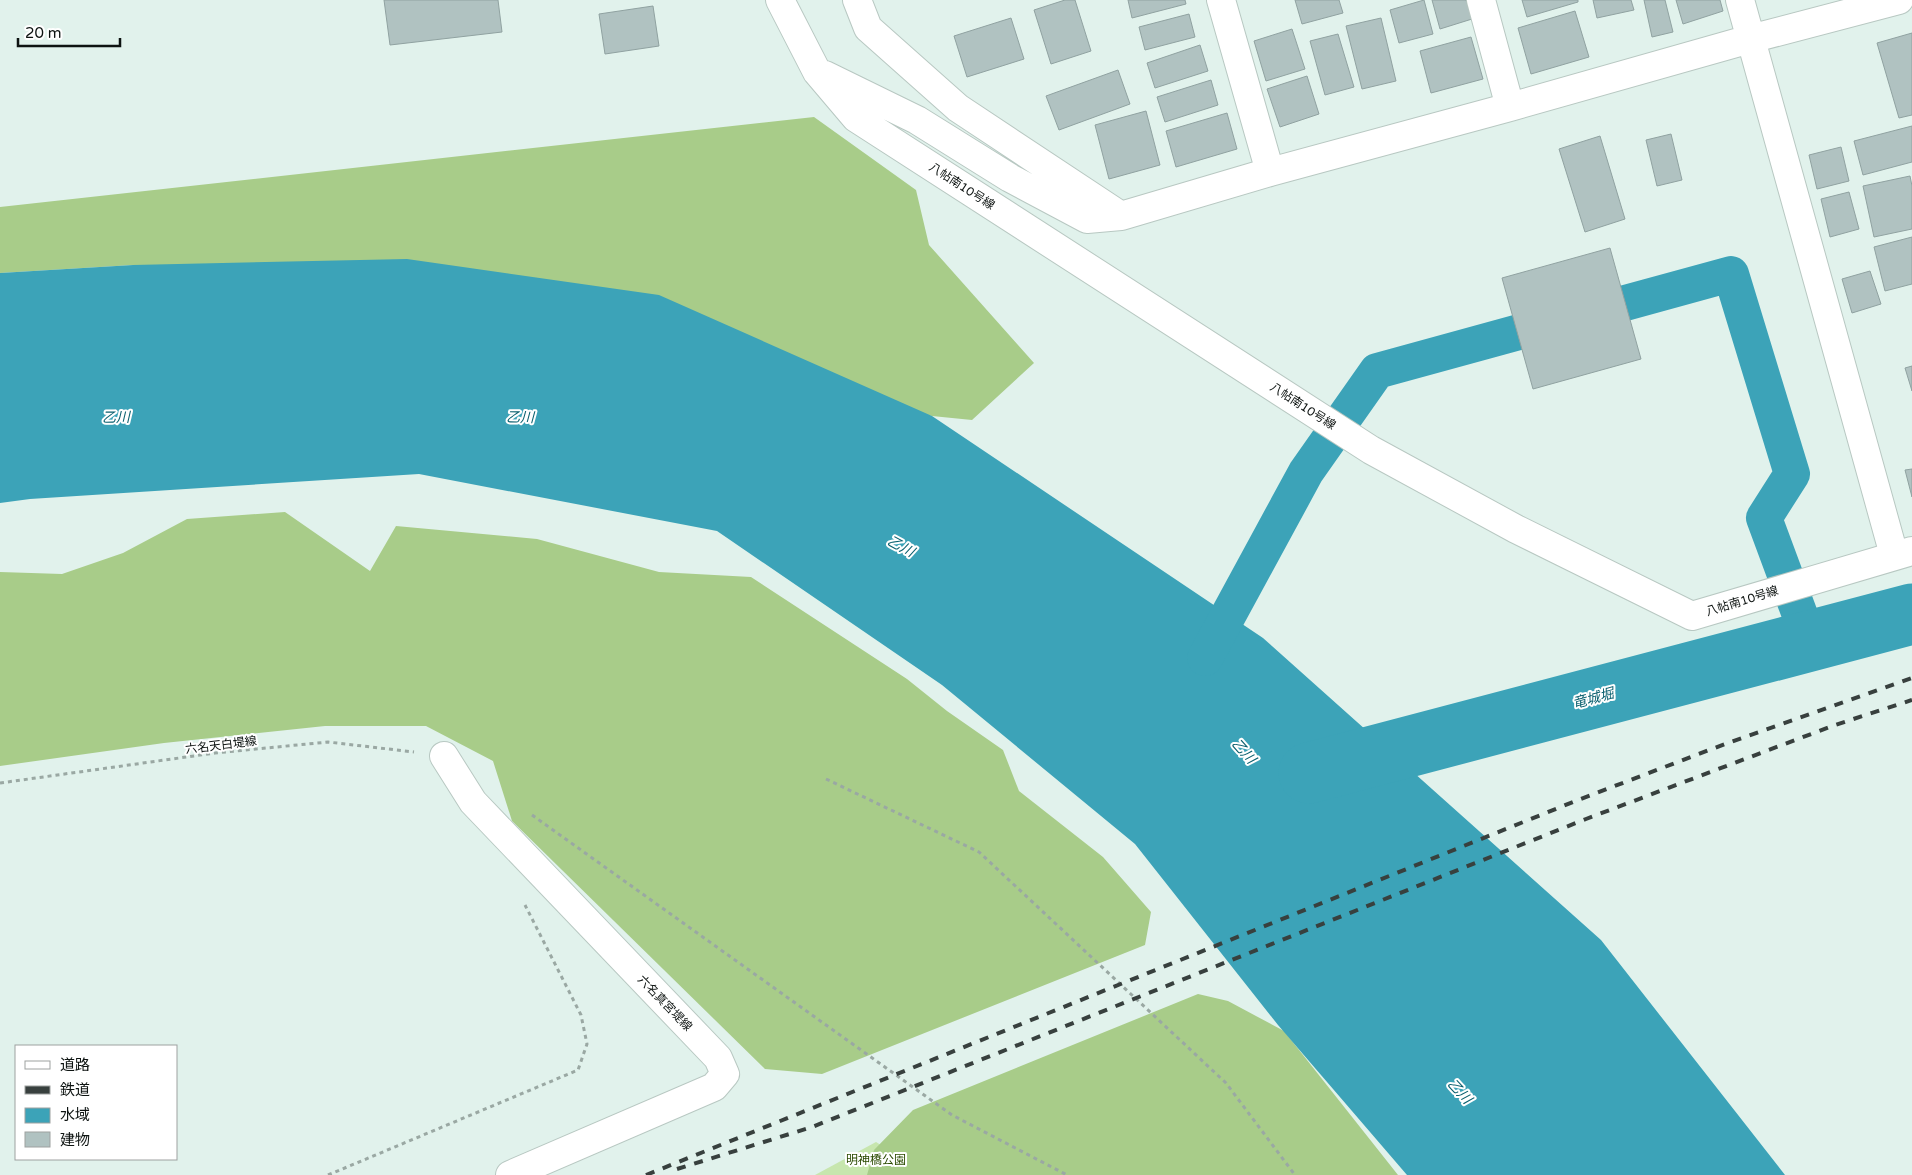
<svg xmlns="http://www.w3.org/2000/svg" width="1912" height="1175" font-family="'Varela Round','Noto Sans JP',sans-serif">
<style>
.green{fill:#c7e6ae}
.forest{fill:#a8cc89}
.water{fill:#3ca3b8}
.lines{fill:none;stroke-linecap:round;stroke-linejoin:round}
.canal{stroke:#3ca3b8;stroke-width:36}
.river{stroke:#3ca3b8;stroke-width:61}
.building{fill:#b0c2c1;stroke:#90a2a1}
.minor-casing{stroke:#b8c8c2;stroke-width:30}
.path{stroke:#9aa8a3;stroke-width:3;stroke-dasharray:4 4;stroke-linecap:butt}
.minor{stroke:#fff;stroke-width:28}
.rail{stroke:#38403e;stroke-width:4;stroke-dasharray:9 9;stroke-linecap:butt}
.labels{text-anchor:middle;stroke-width:4;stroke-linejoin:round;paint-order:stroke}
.street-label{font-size:12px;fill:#0d1311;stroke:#fff}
.park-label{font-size:12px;fill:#2b4a00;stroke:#fff}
.water-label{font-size:14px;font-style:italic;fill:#0a606f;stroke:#fff}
</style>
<rect width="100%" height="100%" fill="#e1f2ec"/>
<path class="green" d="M876 1142 930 1175H815Z"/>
<path class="forest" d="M814 117 916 190 929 245 1034 363 972 420 932 416 133 265 0 273V207Z
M285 512 370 571 396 526 537 539 659 572 751 577 907 679 947 711 1003 750 1019 791 1103 857 1151 912 1145 945 822 1074 765 1069 512 821 493 761 426 726H325L164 743 0 766V572L62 574 123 553 187 519Z
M1198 994 1228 1001 1284 1031 1398 1175H867L874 1150 913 1110Z"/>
<path class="water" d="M407 259 659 295 932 416 1263 638 1601 940 1785 1175H1407L1278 1025 1135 844 942 685 717 531 419 474 30 499 0 503V273L133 265Z"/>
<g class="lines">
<path class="canal" d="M1205 658 1306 472 1377 371 1731 274 1792 474 1764 518 1810 642"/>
<path class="river" d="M1309 773 1912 614"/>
</g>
<path class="building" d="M384 0H498L502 32 390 45Z
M1065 0H1075L1091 51 1051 64 1034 10Z
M1128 0H1185L1186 4 1132 18Z
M1295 0H1339L1343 13 1302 24Z
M1424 0 1433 34 1399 43 1390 10Z
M1432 0H1466L1472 19 1440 29Z
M1522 0H1578V2L1527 17Z
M1593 0H1631L1634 10 1597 18Z
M1644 0H1665L1673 32 1652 37Z
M1676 0H1720L1723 11 1683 24Z
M653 6 659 46 605 54 599 14Z
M1575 11 1589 57 1531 74 1518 28Z
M1189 14 1195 37 1145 50 1139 27Z
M1011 18 1024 59 967 77 954 36Z
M1381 18 1396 81 1362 89 1346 26Z
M1292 29 1305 69 1266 81 1254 41Z
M1912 33V115L1899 118 1877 43Z
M1338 34 1354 87 1325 95 1310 41Z
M1471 37 1483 79 1431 93 1420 51Z
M1200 45 1208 71 1155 88 1147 63Z
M1118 70 1130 104 1059 130 1046 96Z
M1307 76 1319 114 1280 127 1267 89Z
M1211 80 1218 105 1165 122 1157 97Z
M1146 111 1160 165 1109 179 1095 125Z
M1227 113 1237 149 1176 167 1166 131Z
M1912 126V162L1863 175 1854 141Z
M1671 134 1682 180 1657 186 1646 140Z
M1600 136 1625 219 1585 232 1559 149Z
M1841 147 1849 181 1817 189 1809 155Z
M1910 176 1912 186V229L1874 237 1863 186Z
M1849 192 1859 229 1830 237 1821 199Z
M1912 237V284L1885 291 1874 247Z
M1610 248 1641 359 1533 389 1502 278Z
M1870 271 1881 304 1852 313 1842 279Z
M1912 366V391L1905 368Z
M1912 469V497L1905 470Z"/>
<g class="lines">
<g class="minor-casing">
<path id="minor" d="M780 0 817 72 856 118 1371 450 1516 529 1692 616 1912 551
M857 0 868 28 958 108 1121 216
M1221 0 1270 172
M1481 0 1510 107
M1740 0 1894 555
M825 75 917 120 1010 178 1087 219 1121 216 1270 172 1510 107 1750 39 1899 0
M444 756 473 802 718 1058 725 1074 714 1087 510 1175"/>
</g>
<path class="path" d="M826 779 979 852 1226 1083 1295 1175
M0 783 215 753 328 742 414 752
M532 815 952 1115 1067 1175
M328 1175 578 1070 587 1044 581 1015 525 905"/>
<use href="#minor" class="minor"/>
<path class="rail" d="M677 1169 812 1127 1586 819 1835 725 1912 700
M646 1175 1578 800 1725 744 1912 678"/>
</g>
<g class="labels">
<g class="street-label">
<text transform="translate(962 186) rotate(33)" y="4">八帖南10号線</text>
<text transform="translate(1303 406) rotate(33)" y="4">八帖南10号線</text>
<text transform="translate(1742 601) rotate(-17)" y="4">八帖南10号線</text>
<text transform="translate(221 745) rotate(-7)" y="4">六名天白堤線</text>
<text transform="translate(665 1003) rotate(46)" y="4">六名真宮堤線</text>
</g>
<g class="park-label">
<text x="876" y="1164">明神橋公園</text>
</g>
<g class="water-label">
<text transform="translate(116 417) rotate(-1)" y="5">乙川</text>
<text transform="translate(520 417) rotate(1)" y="5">乙川</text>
<text transform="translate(901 546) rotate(28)" y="5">乙川</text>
<text transform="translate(1593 698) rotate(-15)" y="5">竜城堀</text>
<text transform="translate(1244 751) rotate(48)" y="5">乙川</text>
<text transform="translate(1460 1091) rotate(47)" y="5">乙川</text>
</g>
</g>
<rect x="15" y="1045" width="162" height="115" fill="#ffffff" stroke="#9ea1a0"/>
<rect x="25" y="1061" width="25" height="8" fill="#ffffff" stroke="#9ea1a0"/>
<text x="60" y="1070" font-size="15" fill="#0d1311">道路</text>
<rect x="25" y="1086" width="25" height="8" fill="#38403e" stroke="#9ea1a0"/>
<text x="60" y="1095" font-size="15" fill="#0d1311">鉄道</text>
<rect x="25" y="1108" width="25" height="15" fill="#3ca3b8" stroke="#9ea1a0"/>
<text x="60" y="1120" font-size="15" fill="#0d1311">水域</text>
<rect x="25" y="1132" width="25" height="15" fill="#b0c2c1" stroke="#9ea1a0"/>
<text x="60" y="1145" font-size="15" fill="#0d1311">建物</text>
<path d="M18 38v8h102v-8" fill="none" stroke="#0d1311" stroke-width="2.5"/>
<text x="25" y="38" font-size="15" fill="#0d1311" stroke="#ffffff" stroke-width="4" paint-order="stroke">20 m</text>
</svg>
